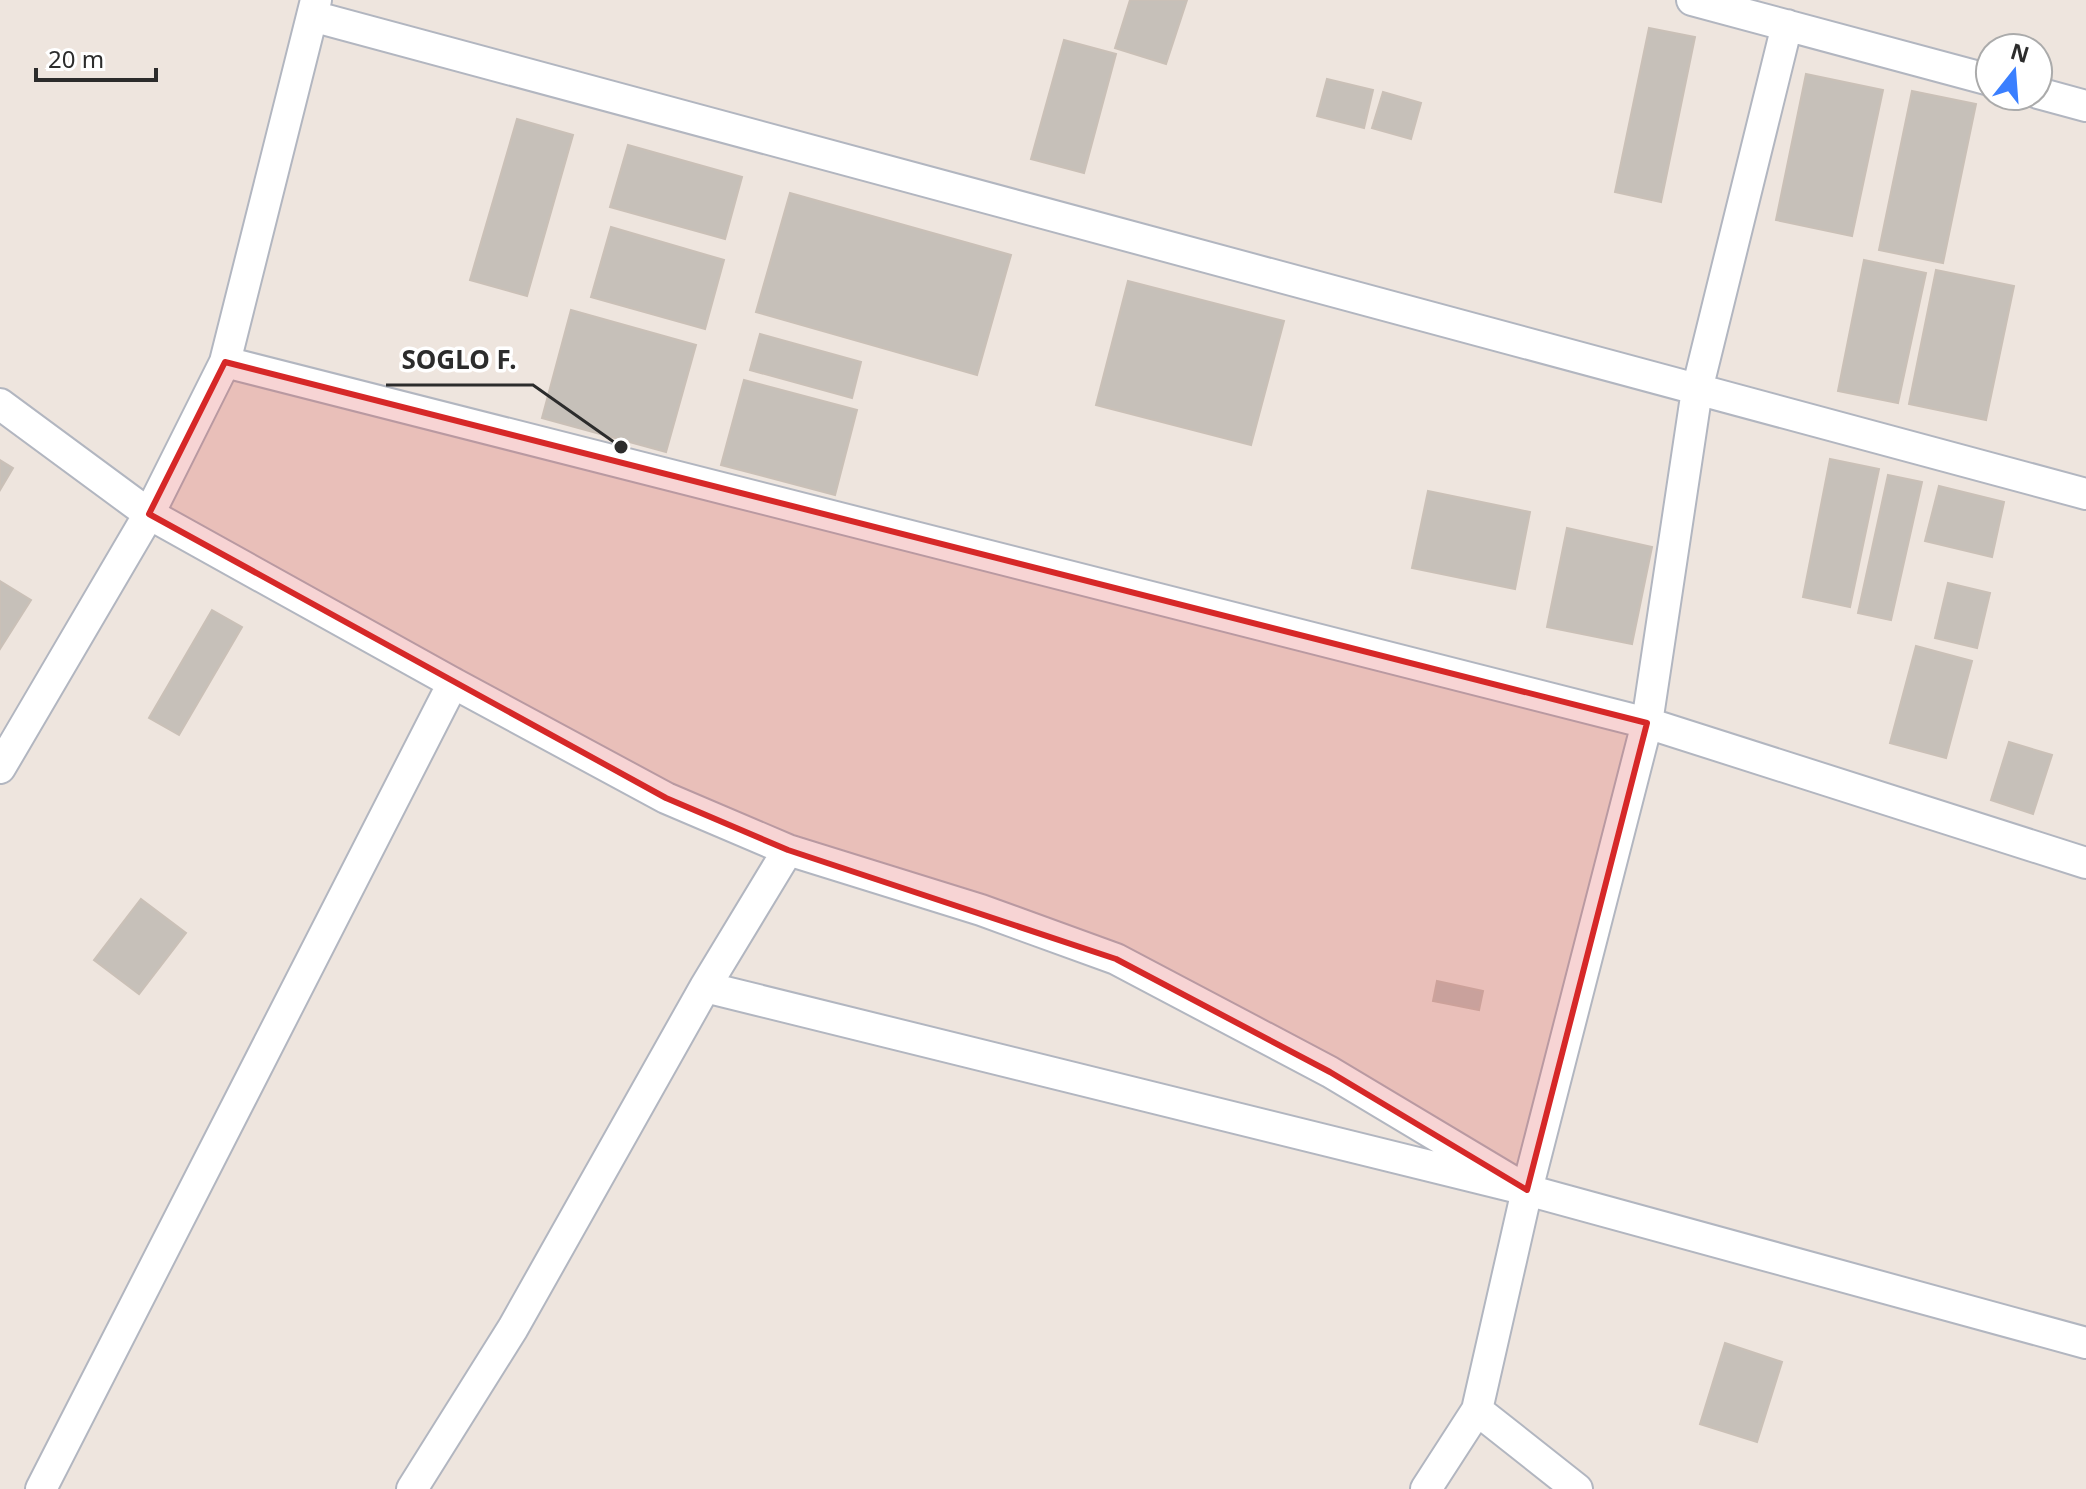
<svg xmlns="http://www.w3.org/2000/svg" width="2086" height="1489" font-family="'Noto Sans',sans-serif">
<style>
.building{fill:#c6c0b9;stroke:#cac0b7;stroke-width:2}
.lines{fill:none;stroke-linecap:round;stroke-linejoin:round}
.street-casing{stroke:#b2b6c0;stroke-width:34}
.street{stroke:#fff;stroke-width:30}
.marked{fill:#d62828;fill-opacity:0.2;stroke:#d62828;stroke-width:6;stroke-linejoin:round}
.leader{fill:none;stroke:#2c2c2c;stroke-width:3}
.callout-dot{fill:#2c2c2c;stroke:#fff;stroke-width:3}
.callout-label{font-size:26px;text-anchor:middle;font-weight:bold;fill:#2c2c2c;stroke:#fff;stroke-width:7;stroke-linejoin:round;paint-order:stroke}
</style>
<rect width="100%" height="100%" fill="#eee5de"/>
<path class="building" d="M1130 0H1187L1166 64 1115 48Z
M1649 28 1695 37 1661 202 1615 192Z
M1064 40 1116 54 1084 173 1031 159Z
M1806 74 1883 90 1852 236 1776 220Z
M1327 79 1373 90 1364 128 1317 116Z
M1912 91 1976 104 1943 263 1879 250Z
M1383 92 1421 103 1411 139 1372 128Z
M517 119 573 135 527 296 470 280Z
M628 145 742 177 725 239 610 207Z
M790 193 1011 255 977 375 756 312Z
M611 227 724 260 705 329 591 297Z
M1864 260 1926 273 1898 403 1838 391Z
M1936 270 2014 286 1986 420 1909 404Z
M1128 281 1284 321 1251 445 1096 405Z
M571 310 696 345 666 452 542 418Z
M760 334 861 362 852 398 750 370Z
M744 380 857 410 835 495 721 465Z
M1830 459 1879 469 1850 607 1803 597Z
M0 460 13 468 0 490Z
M1888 475 1922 482 1891 620 1858 613Z
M1939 486 2004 502 1992 557 1925 541Z
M1428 491 1530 512 1515 589 1412 568Z
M1567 528 1652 547 1632 644 1547 627Z
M0 581 31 600 0 649Z
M1948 583 1990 593 1977 648 1935 638Z
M212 610 242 627 179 735 149 718Z
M1916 646 1972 661 1946 758 1890 743Z
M2009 742 2052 755 2033 814 1991 800Z
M141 899 186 933 139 994 94 960Z
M1437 981 1483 991 1479 1010 1433 1001Z
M1725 1343 1782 1362 1757 1442 1700 1424Z"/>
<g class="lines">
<g class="street-casing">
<path id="street" d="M1692 0 1990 80
M312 16 2086 494
M2038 93 2086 106
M225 362 1647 723 2086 863
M0 404 149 514 453 683 666 798 788 850 981 910 1116 959 1330 1072 1527 1190
M0 768 149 514 225 362 316 0
M705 987 1527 1190 2086 1343
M1477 1410 1577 1489
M41 1489 453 683
M412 1489 513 1328 705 987 788 850
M1426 1489 1477 1410 1527 1190 1647 723 1697 390 1787 25"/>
</g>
<use href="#street" class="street"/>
</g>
<path class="marked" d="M225 362 1647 723 1527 1190 1330 1072 1116 959 788 850 666 798 149 514Z"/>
<path class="leader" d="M621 447L533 385H386"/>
<circle class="callout-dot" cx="621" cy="447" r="8"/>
<g class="callout-label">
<text x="459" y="369">SOGLO F.</text>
</g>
<g transform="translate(2014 72) rotate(17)"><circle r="38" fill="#ffffff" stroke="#ababab" stroke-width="2"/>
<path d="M0-6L14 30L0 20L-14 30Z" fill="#3a7fff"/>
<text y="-12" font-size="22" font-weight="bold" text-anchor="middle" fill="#2c2c2c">N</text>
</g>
<path d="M36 68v12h120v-12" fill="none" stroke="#2c2c2c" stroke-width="4"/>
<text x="48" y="68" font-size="24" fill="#2c2c2c" stroke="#ffffff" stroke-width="6" paint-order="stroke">20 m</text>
</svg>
